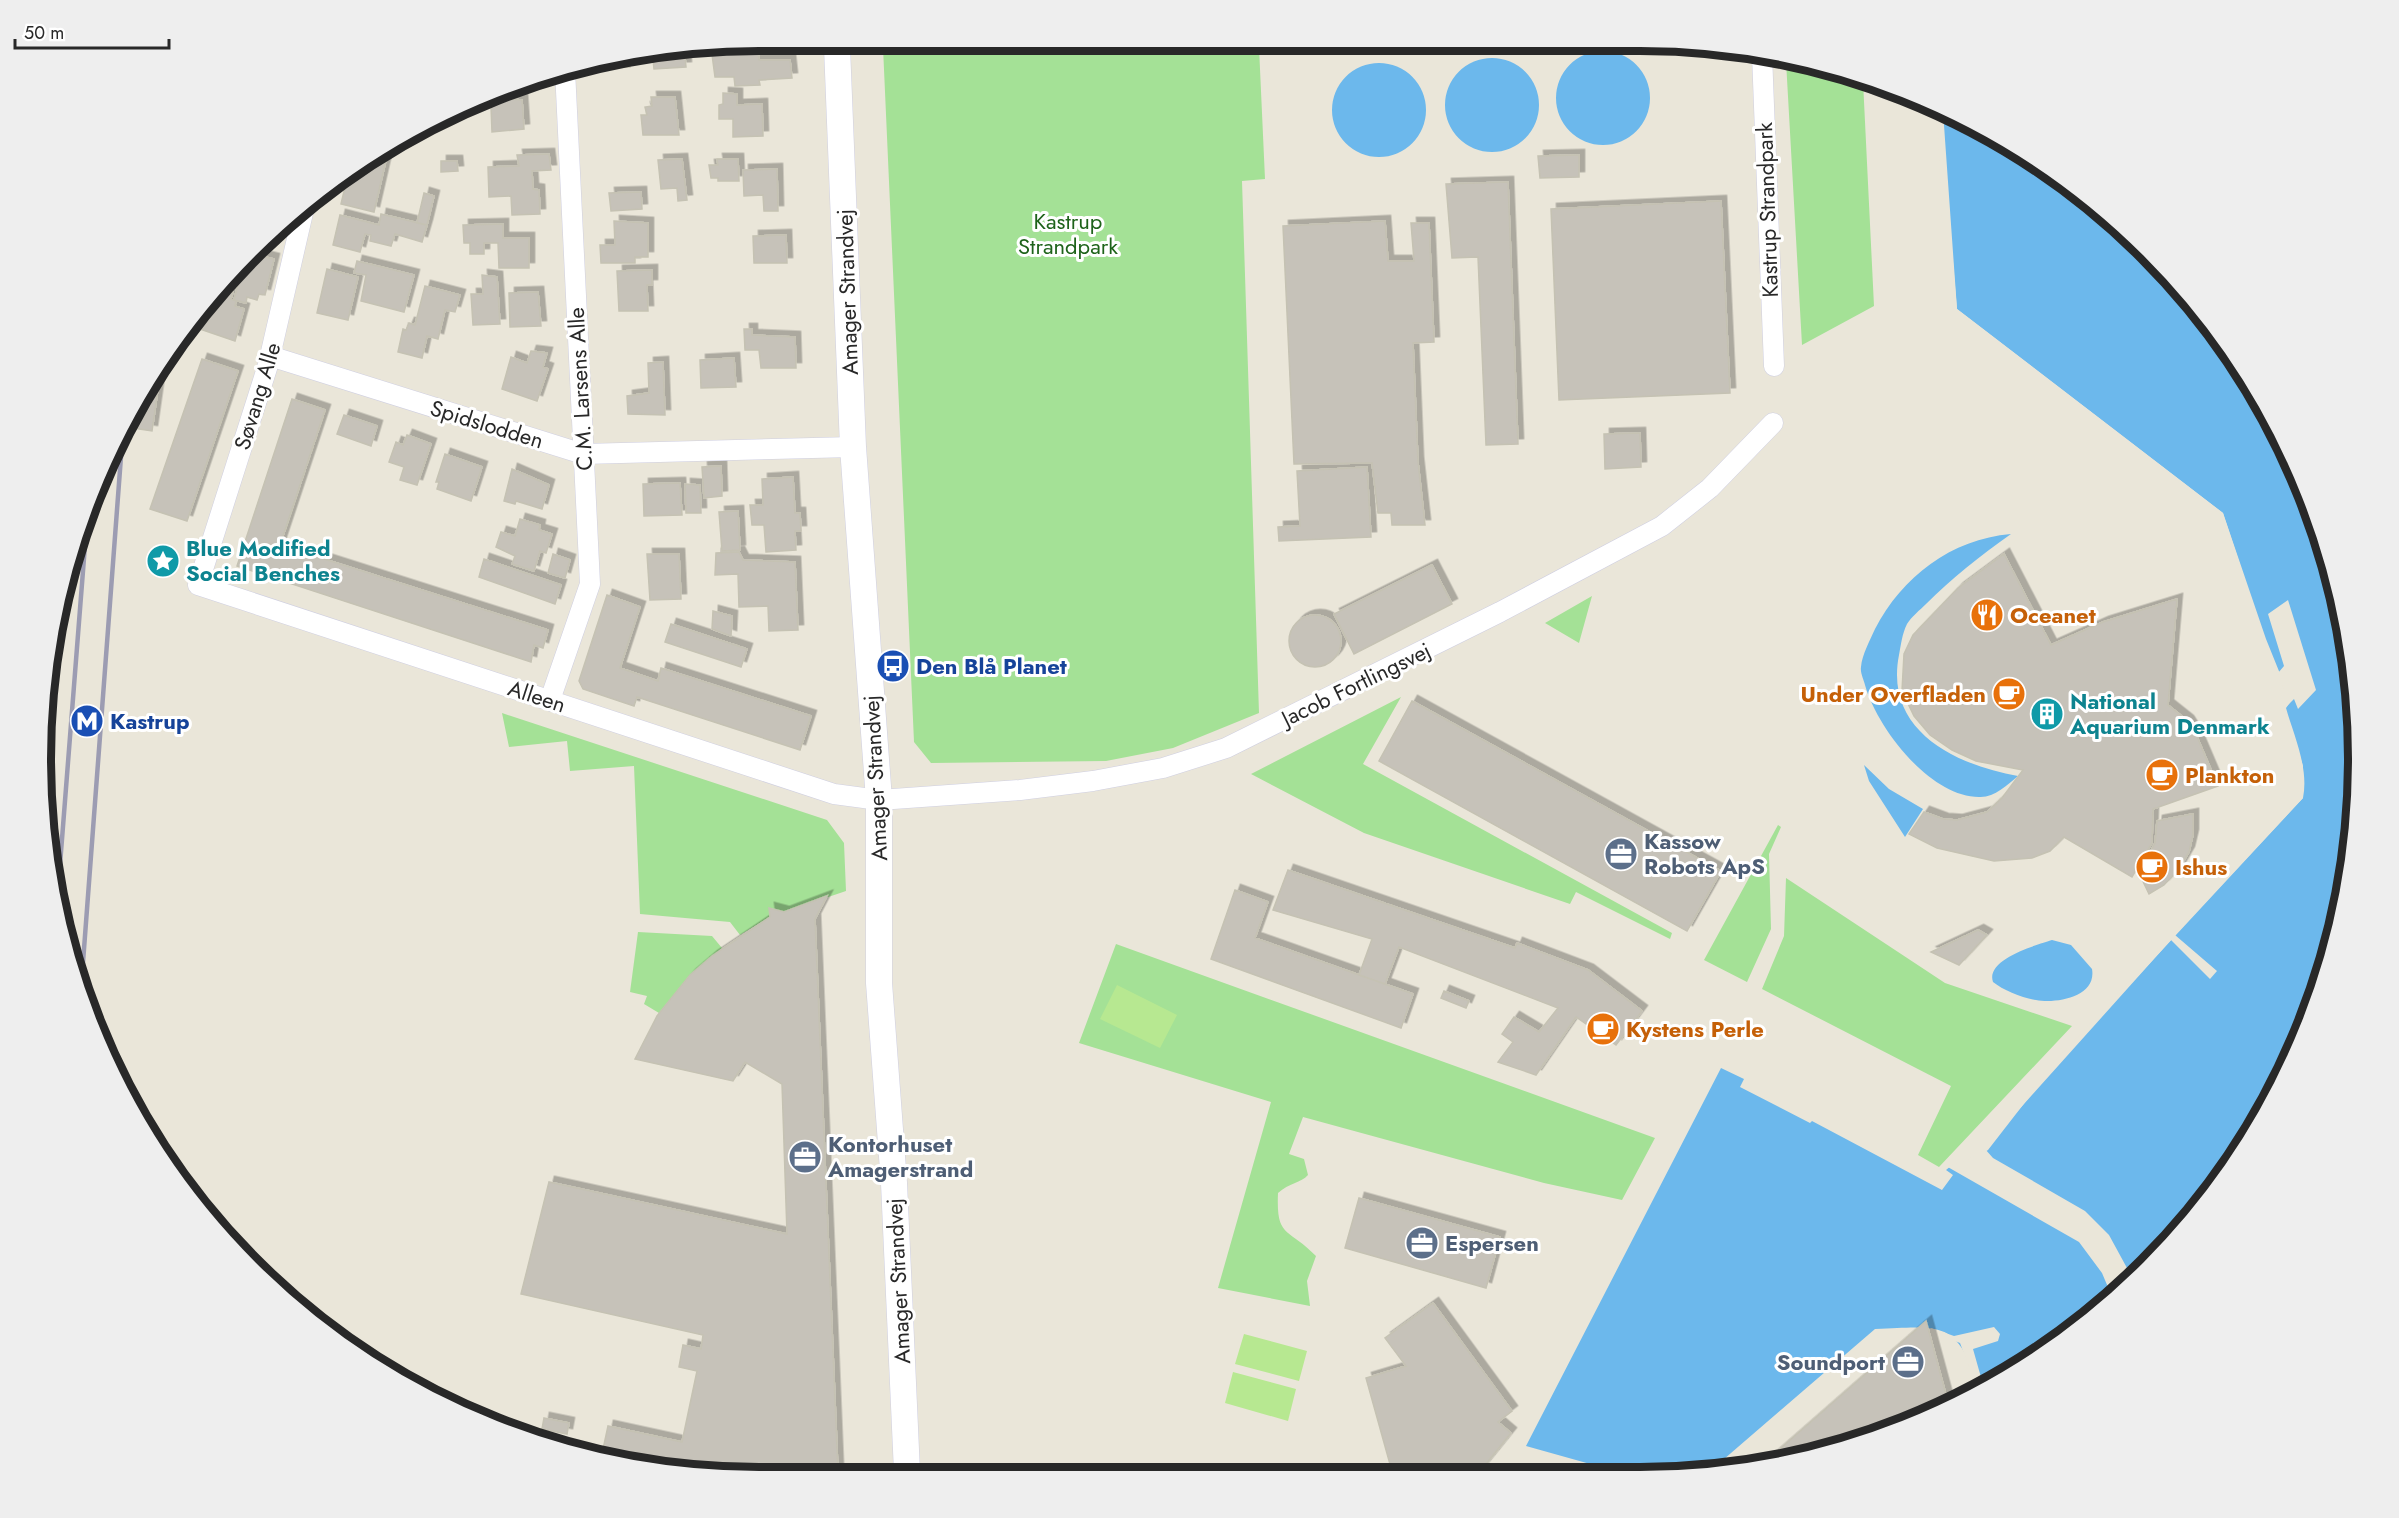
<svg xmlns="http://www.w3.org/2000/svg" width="2399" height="1518" font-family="Jost,sans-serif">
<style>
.green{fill:#a4e196}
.pitch{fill:#b7e891}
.water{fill:#6cb8ec}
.pier{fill:#eae6d9}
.building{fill:#c6c2b9;stroke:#c5c2b3;stroke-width:1.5;filter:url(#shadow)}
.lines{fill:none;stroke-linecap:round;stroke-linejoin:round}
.minor-casing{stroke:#cfcfe1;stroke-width:21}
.tertiary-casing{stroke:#cfcfe1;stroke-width:27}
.minor{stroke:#fff;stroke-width:20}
.tertiary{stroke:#fff;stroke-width:26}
.rail{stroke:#9c9cb2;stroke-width:4.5}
.labels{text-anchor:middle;stroke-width:6;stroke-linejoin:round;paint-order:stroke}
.street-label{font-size:22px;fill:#282828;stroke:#fff}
.park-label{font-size:22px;fill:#1e631a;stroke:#fff}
.culture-label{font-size:22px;font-weight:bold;fill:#0d838f;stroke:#fff;text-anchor:start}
.food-label{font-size:22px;font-weight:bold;fill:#c56008;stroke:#fff;text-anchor:start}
.transit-label{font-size:22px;font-weight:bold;fill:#164399;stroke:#fff;text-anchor:start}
.service-label{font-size:22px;font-weight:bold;fill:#4e5e75;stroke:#fff;text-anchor:start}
.rim{fill:none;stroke:#282828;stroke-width:8}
</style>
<defs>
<filter id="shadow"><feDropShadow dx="5.5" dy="-5.5" stdDeviation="0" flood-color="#0004"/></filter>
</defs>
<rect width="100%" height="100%" fill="#eae6d9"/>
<path class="green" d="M883 47H1259L1265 179 1242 181 1259 713 1173 748 1106 761 931 763 914 742Z
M1786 61 1863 81 1874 306 1802 345Z
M1592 596 1579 643 1545 623Z
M1401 697 1363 764 1672 933 1670 939 1576 892 1570 904 1364 833 1251 774Z
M502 713 827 820 844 843 846 891 784 912 770 908V917L740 935 730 922 640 914 634 766 570 771 567 741 509 747Z
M1778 825 1781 827 1769 854 1771 929 1747 982 1704 960Z
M1786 878 1945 983 2072 1026 1939 1167 1918 1155 1951 1086 1762 989 1784 936Z
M638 932 712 936 722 948 690 975 659 1013 644 1004 647 996 630 992Z
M1116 944 1655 1138 1622 1200 1544 1183 1303 1117 1289 1154 1304 1159 1308 1175C1301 1183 1289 1183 1278 1193 1276 1239 1288 1227 1316 1256L1307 1281 1310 1306 1218 1288 1271 1102 1079 1043Z"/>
<path class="pitch" d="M1117 985 1177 1015 1160 1048 1100 1019Z
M1244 1334 1307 1351 1299 1381 1235 1364Z
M1233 1372 1296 1389 1288 1421 1225 1403Z"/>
<path class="water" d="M1556 98a47 47 0 1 1 94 0a47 47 0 1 1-94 0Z
M1445 105a47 47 0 1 1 94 0a47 47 0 1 1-94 0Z
M1332 110a47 47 0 1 1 94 0a47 47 0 1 1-94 0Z
M1940 110 2078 189 2180 286 2262 400 2320 528 2352 666 2357 806 2334 945 2284 1077 2210 1197 2113 1299 1999 1381 1981 1389C1955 1321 1946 1326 1875 1329L1709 1472 1687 1476H1633L1526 1446 1721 1068 1744 1079 1740 1087 1810 1123 1812 1121 1942 1190 1953 1175 1946 1170 1952 1165 1968 1163 1988 1150 2047 1074 2303 798C2309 768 2294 736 2286 708L2291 701 2266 639 2223 513 1957 309Z
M2011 534C1980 556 1952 578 1926 604 1920 610 1911 617 1907 624 1902 634 1901 645 1899 655 1884 731 1956 765 2018 776 2007 785 1994 798 1979 797 1930 797 1877 728 1865 685 1864 680 1860 673 1861 667 1862 655 1870 640 1875 629 1902 577 1951 539 2011 534Z
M1864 765 1889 789 1923 809 1905 837 1869 781Z
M2052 940 2071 945 2092 969C2097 997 2056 1004 2036 1000 2022 998 2003 990 1993 982 1985 959 2037 945 2052 940Z"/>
<path class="pier" d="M1937 108 1943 111 1957 309 2223 513 2269 653 2221 515 1955 310 1942 218Z
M2288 600 2316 690 2298 709 2294 699 2285 708 2303 766V798L2175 935 2217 971 2210 979 2171 940 1998 1133 2045 1072 2301 796 2302 786 2300 767 2283 708 2288 701 2278 673 2284 666 2268 614Z
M1985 1149 1993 1158 2085 1211 2109 1235 2133 1279 2113 1299 2102 1273 2079 1242 1946 1166 1967 1160Z
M1994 1327 2000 1334 1998 1341 1973 1349 1984 1388 1978 1390 1960 1343 1932 1332 1931 1328 1954 1336Z"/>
<path class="building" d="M665 47H684L686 67 654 69 652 50Z
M711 47 758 50 759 60H790L792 78 759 80 760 85 735 86 734 77H715Z
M636 54V57L629 58 630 67H611V59Z
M723 93 737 94V105L762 104 763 136 733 137V119H719V105L723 104Z
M490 97 522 100 524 129 492 132 491 106 469 108Z
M651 97H675L679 135H643L641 115H647L645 107 652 106Z
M389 147 374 212 341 204 349 170Z
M549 154 551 170 532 171 533 189 539 190 540 214 512 215 511 196 489 197 488 167 519 166 517 155Z
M1579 155V177L1540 178 1538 156Z
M682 159 687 200 678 201 677 188 661 189 658 160Z
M717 159H738L739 181H718V178H711L709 165H718Z
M441 161H457L458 171 441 172Z
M777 169 778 211H764L763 195 744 196 743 170Z
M1508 182 1518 444 1486 445 1478 257 1452 258 1446 184Z
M641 192 642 209 611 211 609 193Z
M424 193 434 196 427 225 417 223Z
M1721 201 1730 393 1559 400 1551 209Z
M381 214 427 225 422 242 395 234 391 246 370 241 371 235 365 234 360 252 333 245 340 215 379 225Z
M614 221 648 223V257H635V263H601L600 245H615Z
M1385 221 1388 261H1414L1411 223H1429L1434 342 1413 343 1418 462 1425 525H1392L1391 513H1378L1372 463 1294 464 1283 226Z
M503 224V238H529V268H499L498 243H484V254H470V243H464L463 225Z
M786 235 787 263H754L753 236Z
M253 254 274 259 265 295 259 294 257 300 247 297 246 303 234 300 243 264Z
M357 261 414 275 404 312 361 301 366 275 354 273Z
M327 269 358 277 348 320 317 313Z
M652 270V285H647L648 311H619L617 271Z
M482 275 497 277 500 324 473 325 471 294H483Z
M425 286 460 295 455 312 445 310 438 339 427 336 422 358 398 352 403 329 406 330 409 323 415 325Z
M220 289 233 292 231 299 236 301 235 306 244 309 235 341 194 327 198 312 214 295H217Z
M538 292 541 326 510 327 509 293Z
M744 329H752V335L795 337 796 368H761L759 350H745Z
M531 351 547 353 543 367 548 369 537 401 502 389 511 357 527 363Z
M734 358 736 387 701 388 700 360Z
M202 359 238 371 187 521 150 509Z
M162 361 152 431 133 428 137 399Z
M663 362 665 415 628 414 627 396 649 393 648 363Z
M292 399 325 410 280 545 548 630 543 648 534 645 531 662 237 566Z
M344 415 377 426 371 446 337 434Z
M1640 433 1641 467 1605 469 1604 434Z
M407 435 431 444 417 485 400 480 404 467 389 462 396 442 403 445Z
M445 454 482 467 471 501 437 489 439 482H436Z
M721 466 722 496 704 498 702 467Z
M1367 467 1371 537 1279 541 1278 527 1300 526 1297 471Z
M512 469 549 485 542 509 516 501 515 504 504 501Z
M793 477 795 513H800L801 531H795L796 550 766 552 764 525H752L750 505H763L762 479Z
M680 483 682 515 644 516 643 484Z
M685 484 700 485 701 513H686Z
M738 511 740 550 722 551 719 512Z
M520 519 540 525 539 530 552 534 546 553 540 551 534 571 512 564 515 556 496 547 501 532 515 536Z
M739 552 743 560 795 562 798 630 769 631 768 606 739 607 738 574 715 575 716 553Z
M553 554 570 560 565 578 548 573Z
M647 554H679L681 599 650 600Z
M2004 554 2051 645 2103 622 2177 599 2168 705 2188 721 2195 732 2218 786 2153 809 2152 843 2132 877 2064 837 2050 851 2032 858 1994 861 1937 848 1909 834 1924 812 1943 819 1957 820 1987 812 2002 798 2023 770 1976 761 1952 750 1930 735 1914 716 1902 691 1904 654 1913 635 1958 588Z
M484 559 561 585 555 604 479 577Z
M1432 565 1452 604 1354 654 1334 614Z
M607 595 640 607 620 668 658 681 661 668 811 716 800 750 637 697 634 706 583 689 579 681Z
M713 611 732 616 731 636 712 629Z
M1289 641a26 26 0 1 1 52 0a26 26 0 1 1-52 0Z
M671 624 747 649 741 667 665 642Z
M1412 701 1721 871 1687 931 1379 761Z
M2193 814V835L2189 852 2179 869 2164 885 2149 894 2139 873 2155 843 2157 821Z
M1288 870 1515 948 1517 943 1588 970 1642 1011 1616 1045 1576 1017 1536 1075 1498 1062 1513 1042 1502 1034 1514 1017 1539 1032 1558 1008 1399 947 1385 984 1359 975 1372 939 1273 910Z
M1235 890 1268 902 1255 938 1413 994 1401 1028 1211 959Z
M827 896 815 919 838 1472 666 1471 602 1454 608 1426 682 1442 697 1371 679 1367 683 1345 701 1349 703 1335 521 1294 549 1182 787 1234 782 1084 745 1062 733 1081 635 1059 657 1016 690 975 712 956 770 917 769 908 784 912Z
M1978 930 1987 935 1959 965 1931 952Z
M1444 991 1469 1001 1466 1008 1441 998Z
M1359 1198 1500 1237 1486 1288 1345 1248Z
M1433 1303 1512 1411 1498 1422 1511 1433 1477 1475H1393L1366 1378 1406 1366 1385 1338Z
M1926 1321 1948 1402 1826 1453 1764 1463Z
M544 1418 569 1423 567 1434 542 1429Z"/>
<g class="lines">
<g class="minor-casing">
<path id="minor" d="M1762 54 1774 366
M305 204 268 365 198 585 834 794 879 800 1020 790 1093 781 1163 768 1226 748 1500 612 1662 526 1710 488 1773 423
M270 356 583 454 853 447
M550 700 590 584 565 70"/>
</g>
<g class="tertiary-casing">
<path id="tertiary" d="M837 47 853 447 879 800V983L894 1183 907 1472"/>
</g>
<use href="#minor" class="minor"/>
<use href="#tertiary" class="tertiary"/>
<path class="rail" d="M57 903 88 507
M81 989 123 430"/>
</g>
<defs>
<g id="sight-disc" transform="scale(1.725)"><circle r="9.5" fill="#0f9aa8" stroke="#fff"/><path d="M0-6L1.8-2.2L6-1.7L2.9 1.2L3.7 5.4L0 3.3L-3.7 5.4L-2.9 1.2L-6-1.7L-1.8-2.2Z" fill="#fff"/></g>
<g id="restaurant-disc" transform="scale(1.725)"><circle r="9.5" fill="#e8710a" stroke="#fff"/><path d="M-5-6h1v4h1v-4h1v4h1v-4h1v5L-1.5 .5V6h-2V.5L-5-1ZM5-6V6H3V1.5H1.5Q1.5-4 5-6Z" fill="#fff"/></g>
<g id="bus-disc" transform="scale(1.725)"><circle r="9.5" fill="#1a4fb4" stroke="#fff"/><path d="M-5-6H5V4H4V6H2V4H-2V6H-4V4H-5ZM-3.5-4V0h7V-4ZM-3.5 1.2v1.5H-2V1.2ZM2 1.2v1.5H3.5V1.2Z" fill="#fff"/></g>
<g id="cafe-disc" transform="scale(1.725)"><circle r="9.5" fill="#e8710a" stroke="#fff"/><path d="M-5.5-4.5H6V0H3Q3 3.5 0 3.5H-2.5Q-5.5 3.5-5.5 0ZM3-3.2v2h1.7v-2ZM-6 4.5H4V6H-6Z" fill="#fff"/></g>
<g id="building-disc" transform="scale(1.725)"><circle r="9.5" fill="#0f9aa8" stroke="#fff"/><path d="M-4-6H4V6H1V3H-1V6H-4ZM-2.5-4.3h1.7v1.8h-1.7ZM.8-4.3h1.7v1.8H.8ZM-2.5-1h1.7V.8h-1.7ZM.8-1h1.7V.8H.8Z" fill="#fff"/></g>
<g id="metro-disc" transform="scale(1.725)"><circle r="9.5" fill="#1a4fb4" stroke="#fff"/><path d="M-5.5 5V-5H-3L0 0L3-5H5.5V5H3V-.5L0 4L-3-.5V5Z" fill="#fff"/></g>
<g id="office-disc" transform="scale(1.725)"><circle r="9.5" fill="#5c6f8a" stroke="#fff"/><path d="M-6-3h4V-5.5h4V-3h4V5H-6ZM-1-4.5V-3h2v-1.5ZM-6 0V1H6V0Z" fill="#fff"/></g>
</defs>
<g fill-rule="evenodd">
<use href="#sight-disc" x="163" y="561"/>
<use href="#restaurant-disc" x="1987" y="615"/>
<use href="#bus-disc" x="893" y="666"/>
<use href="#cafe-disc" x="2009" y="694"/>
<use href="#building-disc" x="2047" y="714"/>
<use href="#metro-disc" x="87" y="721"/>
<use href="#cafe-disc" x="2162" y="775"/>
<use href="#office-disc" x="1621" y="854"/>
<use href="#cafe-disc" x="2152" y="867"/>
<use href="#cafe-disc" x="1603" y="1029"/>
<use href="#office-disc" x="805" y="1157"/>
<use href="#office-disc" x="1422" y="1243"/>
<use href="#office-disc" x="1908" y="1362"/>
</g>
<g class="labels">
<g class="street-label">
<text transform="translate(1767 210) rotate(-92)" y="8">Kastrup Strandpark</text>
<text transform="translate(847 292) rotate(-92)" y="8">Amager Strandvej</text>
<text transform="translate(580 389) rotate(-93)" y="8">C.M. Larsens Alle</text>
<text transform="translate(257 396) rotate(-73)" y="8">Søvang Alle</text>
<text transform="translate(487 424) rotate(17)" y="8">Spidslodden</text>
<text transform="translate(1356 684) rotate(-26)" y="8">Jacob Fortlingsvej</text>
<text transform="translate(537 696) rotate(18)" y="8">Alleen</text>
<text transform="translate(875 778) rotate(-93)" y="8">Amager Strandvej</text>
<text transform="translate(898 1281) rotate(-93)" y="8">Amager Strandvej</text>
</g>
<g class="park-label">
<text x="1068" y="229">Kastrup<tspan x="1068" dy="25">Strandpark</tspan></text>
</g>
<g class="culture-label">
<text x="186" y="556">Blue Modified<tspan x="186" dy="25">Social Benches</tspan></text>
<text x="2070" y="709">National<tspan x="2070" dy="25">Aquarium Denmark</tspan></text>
</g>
<g class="food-label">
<text x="2010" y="623">Oceanet</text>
<text x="1986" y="702" text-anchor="end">Under Overfladen</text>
<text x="2185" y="783">Plankton</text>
<text x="2175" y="875">Ishus</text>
<text x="1626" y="1037">Kystens Perle</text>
</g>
<g class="transit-label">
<text x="916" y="674">Den Blå Planet</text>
<text x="110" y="729">Kastrup</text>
</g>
<g class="service-label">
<text x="1644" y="849">Kassow<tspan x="1644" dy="25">Robots ApS</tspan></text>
<text x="828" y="1152">Kontorhuset<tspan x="828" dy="25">Amagerstrand</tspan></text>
<text x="1445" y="1251">Espersen</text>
<text x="1885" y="1370" text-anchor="end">Soundport</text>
</g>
</g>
<path d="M0 0H2399V1518H0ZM759 51H1640A708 708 0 0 1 2348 759V759A708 708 0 0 1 1640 1467H759A708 708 0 0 1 51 759V759A708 708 0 0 1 759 51Z" fill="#eee" fill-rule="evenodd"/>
<path class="rim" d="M759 51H1640A708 708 0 0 1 2348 759V759A708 708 0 0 1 1640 1467H759A708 708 0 0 1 51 759V759A708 708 0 0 1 759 51Z"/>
<path d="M15 39v9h154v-9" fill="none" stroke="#282828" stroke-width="3"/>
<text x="24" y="39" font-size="18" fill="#282828" stroke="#ffffff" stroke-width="4.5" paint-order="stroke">50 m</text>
</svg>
